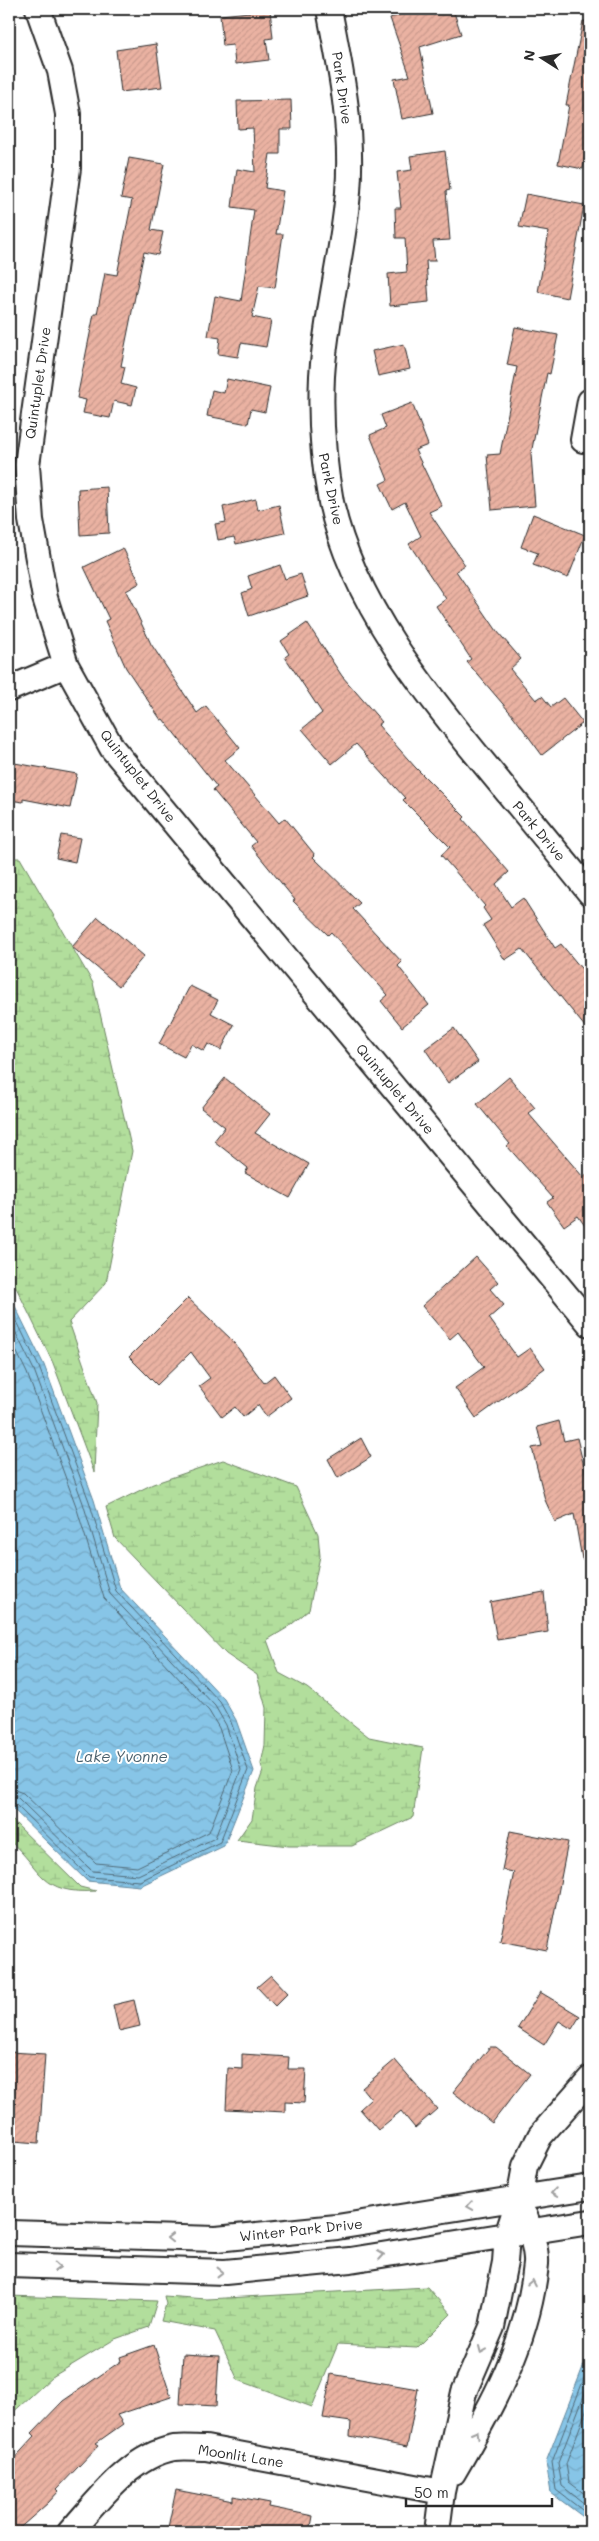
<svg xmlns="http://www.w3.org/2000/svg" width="599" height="2541" font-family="Mali,sans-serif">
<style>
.wetland{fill:url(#wetland-marsh);stroke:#6e8464}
.water{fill:url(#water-waves);stroke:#62879c}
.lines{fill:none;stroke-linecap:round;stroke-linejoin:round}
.shore{stroke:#506976;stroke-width:1}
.building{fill:url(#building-hatch);stroke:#2b2b2b}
.minor-casing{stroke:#2b2b2b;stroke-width:28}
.minor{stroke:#fff;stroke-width:24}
.oneway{stroke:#a0a0a0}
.labels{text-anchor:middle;stroke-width:4;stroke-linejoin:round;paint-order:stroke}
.street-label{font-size:14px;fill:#2b2b2b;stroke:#fff}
.water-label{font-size:15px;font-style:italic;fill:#4b616d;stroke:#fff}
</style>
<defs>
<pattern id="wetland-marsh" width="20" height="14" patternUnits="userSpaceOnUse" patternTransform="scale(1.25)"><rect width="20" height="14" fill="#b2de9c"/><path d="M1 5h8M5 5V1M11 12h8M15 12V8" fill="none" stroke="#99bf87"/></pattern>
<pattern id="water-waves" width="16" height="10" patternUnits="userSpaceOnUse" patternTransform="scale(1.25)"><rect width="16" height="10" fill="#87c5e7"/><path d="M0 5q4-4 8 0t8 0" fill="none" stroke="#75a9c6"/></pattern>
<pattern id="building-hatch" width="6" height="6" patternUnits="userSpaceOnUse" patternTransform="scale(1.25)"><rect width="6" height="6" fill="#eab2a2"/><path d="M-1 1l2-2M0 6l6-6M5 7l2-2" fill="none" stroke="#c9998c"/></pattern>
</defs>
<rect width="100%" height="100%" fill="#fff"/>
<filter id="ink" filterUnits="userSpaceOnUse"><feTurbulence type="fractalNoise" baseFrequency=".02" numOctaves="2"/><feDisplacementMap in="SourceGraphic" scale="10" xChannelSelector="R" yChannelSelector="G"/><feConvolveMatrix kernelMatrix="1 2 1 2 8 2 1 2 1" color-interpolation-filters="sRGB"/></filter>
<g filter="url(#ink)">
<path class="wetland" d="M9 858H20L93 983 132 1151 106 1283 69 1322 97 1403 94 1472 53 1363 9 1273Z
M223 1460 296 1487 318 1534 320 1556 309 1610 287 1628 267 1640 279 1673 307 1688 369 1737 423 1748 413 1817 352 1846H289L237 1840 252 1819 257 1788 263 1771 261 1764 265 1745 266 1708 257 1675 226 1654 115 1538 106 1507 153 1484Z
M9 1817 80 1887 96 1891C40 1895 43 1870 9 1840Z
M427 2287 451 2314 417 2348 338 2344 312 2407 238 2380 215 2331 161 2321 166 2304 164 2296 207 2299Z
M9 2296 157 2301 149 2327 115 2339 52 2377 9 2416Z"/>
<path class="water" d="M9 1294 44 1365 94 1500 120 1588 224 1699 236 1720 254 1771 224 1846 140 1886 87 1881 9 1805Z
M590 2349V2522L551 2493 546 2462Z"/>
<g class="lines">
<path class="shore" d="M9 1305 39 1367 89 1501 116 1591 220 1702 231 1722 248 1770 220 1842 140 1881 89 1877 14 1803 9 1802
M9 1319 34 1370 83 1503 110 1594 215 1706 226 1725 241 1770 215 1838 138 1875 92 1871 18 1798 9 1795
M9 1336 27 1373 76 1506 104 1598 209 1711 219 1728 233 1770 209 1832 137 1867 96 1863 23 1793 9 1788
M590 2363 552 2462 556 2490 590 2516
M590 2380 558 2463 562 2486 590 2508
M590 2400 566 2464 569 2482 590 2498"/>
</g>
<path class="building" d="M418 9H453L461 34 420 47 433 113 402 119 394 79 410 76 390 18Z
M270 10 273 38 266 39 269 60 235 64 233 45 223 46 220 15Z
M583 21 590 22V130L583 169 558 164 569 105H566Z
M156 44 162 87 121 92 116 50Z
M291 100 292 129H280V154H270L265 188 283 191 276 234H283L275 288 259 286 252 317 271 321 266 347 241 343 238 357 218 354 220 338 208 336 215 296 241 301 254 210 232 207 237 169 255 172 253 128 238 129 237 101Z
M445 151 450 190 446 191 450 240 433 241 435 261H426L429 302 390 306 388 274 407 272 405 238H396L395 208H401L397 172 412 170 410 156Z
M129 158 164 164 151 230 163 232 158 255 144 252 121 366 125 367 121 384 136 388 132 405 114 401 110 418 83 413 86 400 77 398 94 314H97L105 273 117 275 132 200 121 198Z
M526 194 584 205 567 298 538 292 549 232 519 227Z
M515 327 558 335 550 374 547 373 531 454 535 506 492 510 487 455 500 454 517 367 507 365Z
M404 344 410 369 378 376 372 351Z
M227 379 270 388 265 412 251 409 248 424 207 416 212 390 224 393Z
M412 403 428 445 415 450 442 506 429 512 465 565 456 571 497 631 521 659 510 669 536 700 542 696 551 707 563 698 583 723 542 755 514 717 467 662 471 659 436 606 446 599 409 544 421 536 405 502 392 509 380 484 388 480 370 435 386 428 381 415Z
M107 487 109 533 80 535 78 489Z
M256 499 258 510 279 505 285 533 236 544 234 537 218 540 215 524 226 522 223 507Z
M533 514 585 535 568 578 533 565 538 553 521 547Z
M123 548 140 583 126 591 151 644 197 713 206 706 240 748 225 760 279 823 285 818 315 855 313 857 360 903 353 909 402 962 398 966 429 1005 402 1027 381 1001 388 995 331 932 328 935 293 901 295 900 251 846 256 842 213 790 217 787 163 719 161 720 126 668 105 621 109 619 84 567Z
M280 565 285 579 301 574 308 596 249 616 242 593 252 589 248 576Z
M307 623 342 676 382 722 378 725 415 767 465 817 463 819 509 872 496 884 511 907 523 898 555 948 561 944 590 979V1033L522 949 505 960 483 925 491 920 483 908 485 906 441 855 450 847 403 800 405 798 356 744 332 764 302 729 322 713 285 657 289 654 281 641Z
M9 762 77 774 70 808 23 799V802L9 800Z
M61 835 80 838 75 862 56 858Z
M98 917 144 956 119 986 72 947Z
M190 986 218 1000 211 1013 234 1025 221 1050 208 1044 204 1051 191 1044 184 1057 159 1044Z
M454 1028 478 1062 448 1083 425 1049Z
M509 1077 535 1108 528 1113 583 1177 590 1172V1233L578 1216 564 1226 547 1202 553 1198 507 1146 510 1144 477 1104Z
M225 1078 270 1114 255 1133 309 1164 290 1198 245 1173 248 1168 214 1141 225 1127 201 1108Z
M476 1257 498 1282 490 1289 504 1305 489 1318 517 1357 530 1348 545 1368 476 1418 455 1388 484 1367 458 1332 450 1339 422 1306Z
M188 1298 232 1340 264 1383 274 1375 291 1398 266 1417 258 1405 243 1417 235 1407 222 1417 199 1386 210 1378 191 1352 157 1385 129 1357Z
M559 1421 564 1441 577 1438 588 1483 590 1482V1558L582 1559 574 1514 555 1522 545 1500 532 1448 542 1446 537 1427Z
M361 1438 371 1457 338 1478 328 1459Z
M544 1592 548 1632 497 1640 490 1602Z
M510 1831 568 1842 547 1950 500 1941 514 1872 502 1870Z
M271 1975 288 1993 275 2006 257 1987Z
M540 1992 580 2016 572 2029 559 2021 544 2045 518 2028Z
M134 2000 140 2026 119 2031 113 2005Z
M490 2047H496L530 2074 492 2123 453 2092Z
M9 2052 45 2054 39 2143 13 2141 14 2126H9Z
M242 2054 289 2057 288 2069H306L304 2103 285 2102V2112L226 2109 228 2068 242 2069Z
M395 2060 437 2109 415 2128 401 2111 378 2130 360 2109 371 2099 362 2088Z
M154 2345 171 2397 117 2415 123 2424 96 2443 99 2445 57 2489 59 2491 48 2503 15 2532H9V2464L35 2436 32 2433 63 2401 121 2361 120 2357Z
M183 2354 219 2356 216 2406 180 2404Z
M331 2374 418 2389 407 2447 350 2436 351 2422 323 2418Z
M176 2490 233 2501V2496L270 2503 269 2507 313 2516 310 2532H167Z"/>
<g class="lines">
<g class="minor-casing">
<path id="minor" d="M38 9 60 71 68 114V168L27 465 31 520 45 598 66 665 112 748 590 1324
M329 9C341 71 353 128 348 192 343 254 326 313 322 376 320 418 323 460 331 502 352 602 427 695 491 772 524 812 557 852 590 893
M583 440 590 401
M9 689 66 665
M9 2233 216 2239 337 2227 590 2187
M9 2265 225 2272 350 2260 590 2222
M453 2473C491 2408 529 2341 536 2264 537 2249 530 2230 525 2216
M70 2532C98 2501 130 2456 174 2448 184 2447 196 2448 206 2448L442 2492
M437 2532 442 2492 464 2392 492 2327 505 2262 507 2235 519 2199 525 2166 540 2136 590 2079"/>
</g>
<use href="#minor" class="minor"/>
</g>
<defs><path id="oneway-chevron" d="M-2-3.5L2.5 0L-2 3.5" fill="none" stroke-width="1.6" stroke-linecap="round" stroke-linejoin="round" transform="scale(1.25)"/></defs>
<g class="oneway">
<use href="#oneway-chevron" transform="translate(554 2193) rotate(171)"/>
<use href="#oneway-chevron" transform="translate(470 2206) rotate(171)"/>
<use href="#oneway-chevron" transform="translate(170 2238) rotate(-179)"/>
<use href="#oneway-chevron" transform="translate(381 2255) rotate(-9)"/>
<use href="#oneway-chevron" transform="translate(57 2267) rotate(3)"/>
<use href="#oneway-chevron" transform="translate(220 2272)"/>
<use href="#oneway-chevron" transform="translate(532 2283) rotate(-79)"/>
<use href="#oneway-chevron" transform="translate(482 2350) rotate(113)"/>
<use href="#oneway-chevron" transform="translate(476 2434) rotate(-60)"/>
</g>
</g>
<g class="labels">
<g class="street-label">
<text transform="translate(342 88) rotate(82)" y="5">Park Drive</text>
<text transform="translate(38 383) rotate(-82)" y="5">Quintuplet Drive</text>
<text transform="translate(331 489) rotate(78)" y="5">Park Drive</text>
<text transform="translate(138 776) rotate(52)" y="5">Quintuplet Drive</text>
<text transform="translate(539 831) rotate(50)" y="5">Park Drive</text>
<text transform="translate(395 1089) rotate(50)" y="5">Quintuplet Drive</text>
<text transform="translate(301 2230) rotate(-6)" y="5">Winter Park Drive</text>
<text transform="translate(241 2456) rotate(9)" y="5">Moonlit Lane</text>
</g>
<g class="water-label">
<text x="122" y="1762">Lake Yvonne</text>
</g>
</g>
<rect width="599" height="2541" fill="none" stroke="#fff" stroke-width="30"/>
<rect x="15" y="15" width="569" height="2511" fill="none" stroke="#2b2b2b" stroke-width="2" filter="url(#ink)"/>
<g transform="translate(542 58) rotate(281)" stroke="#ffffff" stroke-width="4" paint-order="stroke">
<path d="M0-4L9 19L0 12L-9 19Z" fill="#2b2b2b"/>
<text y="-8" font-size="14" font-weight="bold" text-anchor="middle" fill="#2b2b2b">N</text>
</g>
<path d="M406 2498v8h146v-8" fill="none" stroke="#2b2b2b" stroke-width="2.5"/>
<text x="414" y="2498" font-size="15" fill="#2b2b2b" stroke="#ffffff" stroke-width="4" paint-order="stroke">50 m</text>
</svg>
